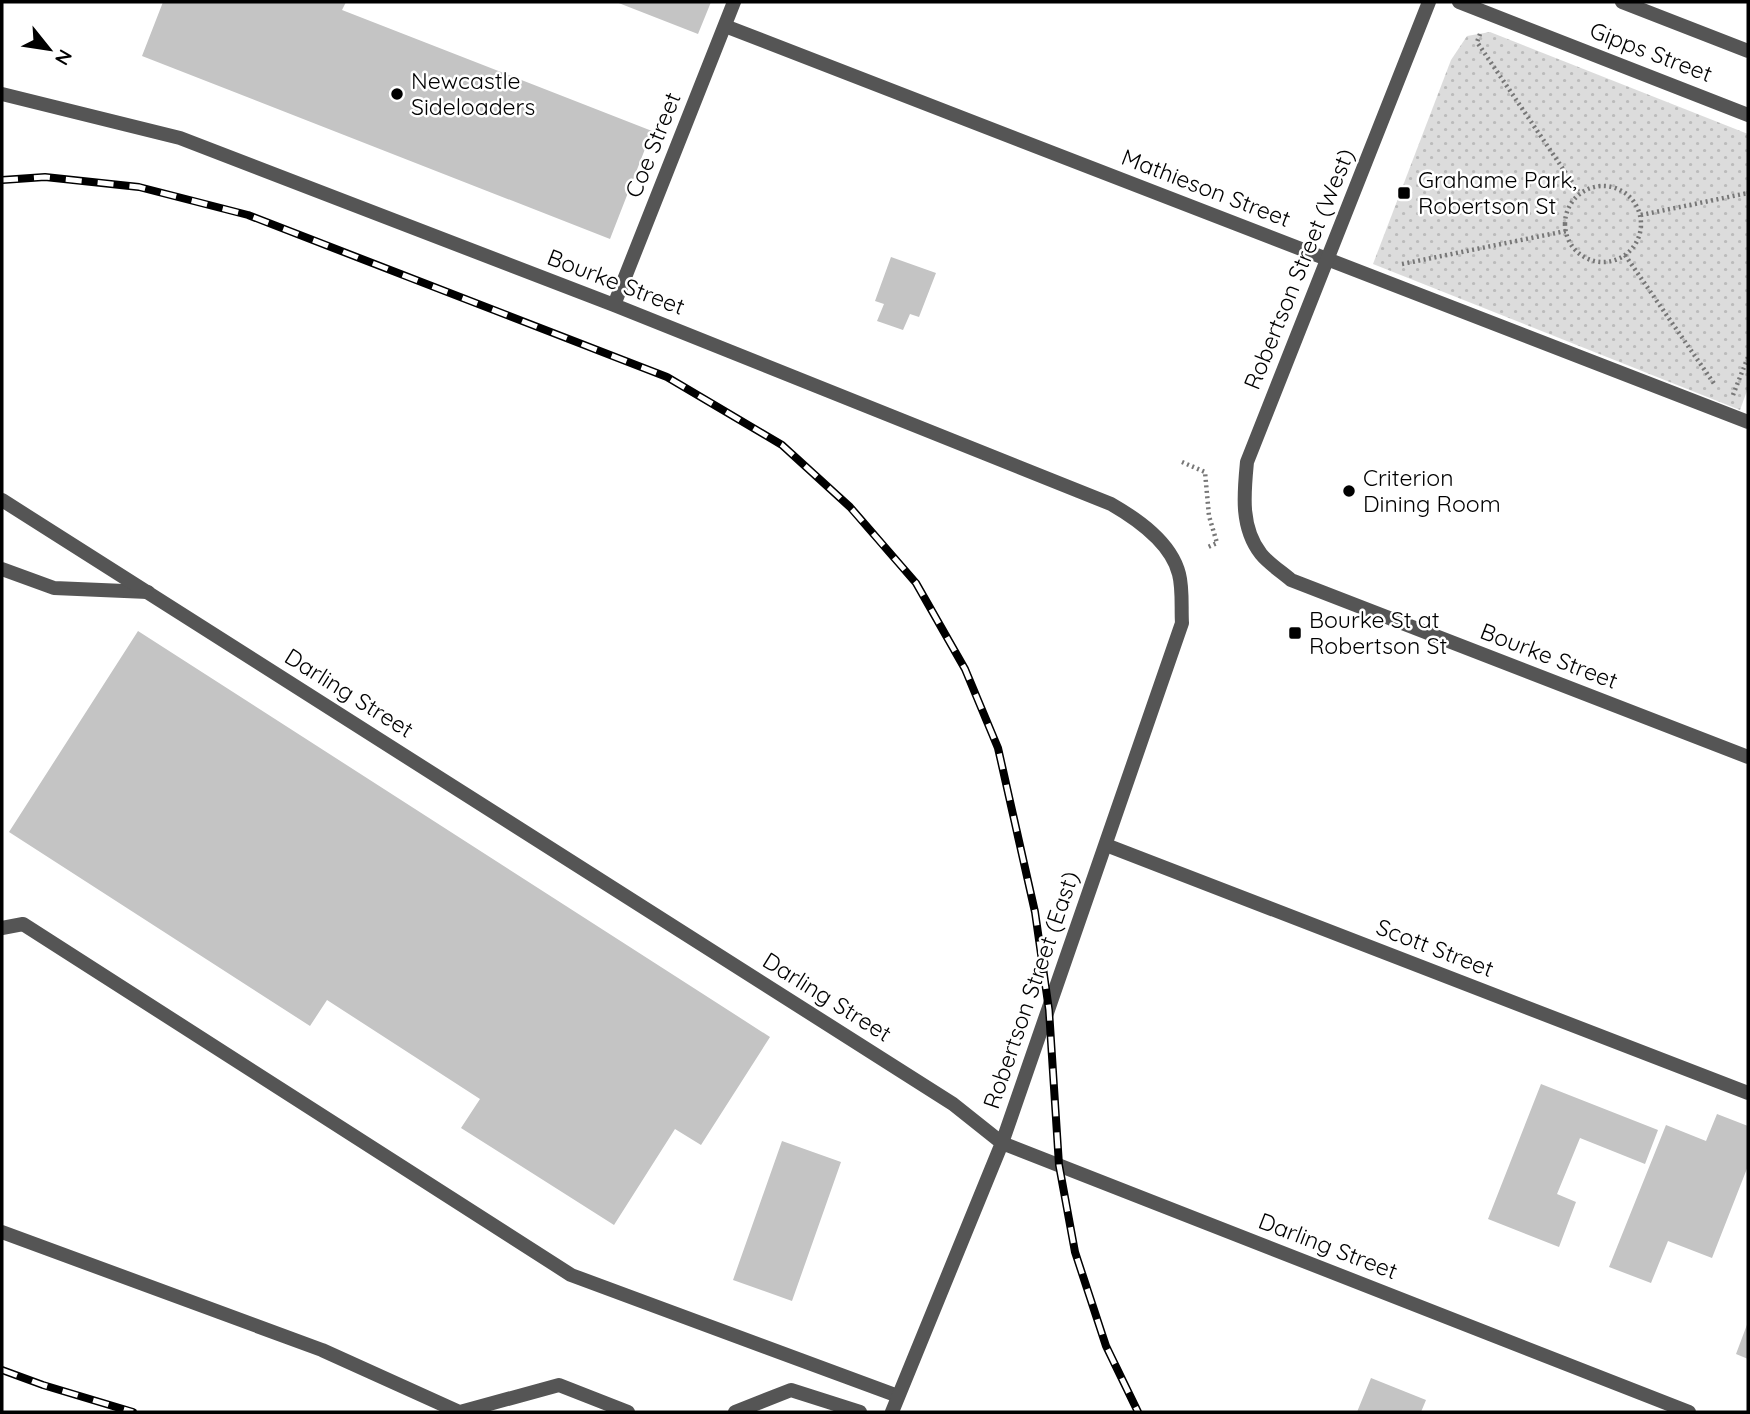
<svg xmlns="http://www.w3.org/2000/svg" width="1750" height="1414" font-family="Quicksand,sans-serif">
<style>
.park{fill:url(#park-dots)}
.building{fill:#c4c4c4}
.lines{fill:none;stroke-linecap:round;stroke-linejoin:round}
.path{stroke:#777;stroke-width:4.5;stroke-dasharray:2 3.5;stroke-linecap:butt}
.lane{stroke:#555;stroke-width:14}
.street{stroke:#555;stroke-width:14}
.rail-casing{stroke:#000;stroke-width:8}
.rail{stroke:#fff;stroke-width:5;stroke-dasharray:16;stroke-linecap:butt}
.poi-dot{fill:#000;stroke:#fff;stroke-width:2.5}
.labels{text-anchor:middle;stroke-width:5;stroke-linejoin:round;paint-order:stroke}
.street-label{font-size:23px;fill:#000;stroke:#fff}
.poi-label{font-size:23px;fill:#000;stroke:#fff;text-anchor:start}
</style>
<defs>
<pattern id="park-dots" width="8" height="8" patternUnits="userSpaceOnUse" patternTransform="scale(1.75)"><rect width="8" height="8" fill="#dcdcdc"/><path d="M2 2h.1M6 6h.1" fill="none" stroke="#bbb" stroke-width="1.8" stroke-linecap="round"/></pattern>
</defs>
<rect width="100%" height="100%" fill="#fff"/>
<path class="park" d="M1490 32 1748 134V388L1740 410 1373 264 1451 60 1467 36Z"/>
<path class="building" d="M163 2H346L342 10 652 131 610 239 142 56Z
M616 2H711L698 34Z
M891 257 936 273 919 317 910 314 903 330 877 321 884 304 875 301Z
M138 631 770 1037 701 1145 675 1129 614 1225 461 1128 480 1099 327 1000 310 1026 9 832Z
M1541 1084 1658 1130 1645 1164 1580 1138 1557 1194 1576 1202 1559 1247 1488 1219Z
M1717 1114 1748 1126V1166L1712 1258 1668 1241 1651 1283 1609 1267 1666 1125 1706 1141Z
M782 1141 841 1162 792 1301 733 1280Z
M1748 1322V1359L1736 1354Z
M1371 1378 1426 1400 1421 1412H1357Z"/>
<g class="lines">
<path class="path" d="M1480 34 1477 42 1580 194
M1565 224a38 38 0 1 1 76 0a38 38 0 1 1-76 0Z
M1641 215 1748 193
M1625 255 1715 385
M1402 264 1566 231
M1733 395 1748 357
M1182 462 1205 472 1209 516 1217 543 1208 547"/>
<path class="lane" d="M725 26 1748 422
M2 569 54 588 148 592
M1106 845 1748 1093
M2 928 23 924 571 1275 898 1396
M2 1232 322 1350 459 1412
M460 1412 559 1385 628 1412
M735 1412 791 1390 860 1412"/>
<path class="street" d="M1429 2 1247 462C1244 493 1240 527 1261 554 1269 564 1282 572 1291 580L1748 757
M1459 2 1748 115
M1622 2 1748 51
M2 94 180 138 614 305 1111 504C1137 519 1171 542 1179 574 1183 589 1181 608 1182 623L1002 1143 892 1412
M614 305 734 2
M2 500 953 1104 1002 1143 1689 1412"/>
<g class="rail-casing">
<path id="rail" d="M2 180 45 177 139 187 248 215 667 377 782 445 850 507 916 583 965 669 998 748 1035 912 1049 1010 1059 1165 1075 1252 1106 1346 1138 1412
M2 1370 43 1385 133 1412"/>
</g>
<use href="#rail" class="rail"/>
</g>
<g class="poi-dot">
<circle cx="397" cy="94" r="7"/>
<rect x="1397" y="186" width="14" height="14" rx="3.5"/>
<circle cx="1349" cy="491" r="7"/>
<rect x="1288" y="626" width="14" height="14" rx="3.5"/>
</g>
<g class="labels">
<g class="street-label">
<text transform="translate(1651 52) rotate(21)" y="8">Gipps Street</text>
<text transform="translate(653 145) rotate(-68)" y="8">Coe Street</text>
<text transform="translate(1206 188) rotate(21)" y="8">Mathieson Street</text>
<text transform="translate(1299 269) rotate(-68)" y="8">Robertson Street (West)</text>
<text transform="translate(616 282) rotate(21)" y="8">Bourke Street</text>
<text transform="translate(1549 656) rotate(21)" y="8">Bourke Street</text>
<text transform="translate(349 693) rotate(32)" y="8">Darling Street</text>
<text transform="translate(1435 948) rotate(21)" y="8">Scott Street</text>
<text transform="translate(1031 990) rotate(-71)" y="8">Robertson Street (East)</text>
<text transform="translate(827 997) rotate(32)" y="8">Darling Street</text>
<text transform="translate(1328 1246) rotate(21)" y="8">Darling Street</text>
</g>
<g class="poi-label">
<text x="411" y="89">Newcastle<tspan x="411" dy="26">Sideloaders</tspan></text>
<text x="1418" y="188">Grahame Park,<tspan x="1418" dy="26">Robertson St</tspan></text>
<text x="1363" y="486">Criterion<tspan x="1363" dy="26">Dining Room</tspan></text>
<text x="1309" y="628">Bourke St at<tspan x="1309" dy="26">Robertson St</tspan></text>
</g>
</g>
<rect width="1750" height="1414" fill="none" stroke="#000000" stroke-width="7"/>
<g transform="translate(49 49) rotate(120)" stroke="#ffffff" stroke-width="5" paint-order="stroke">
<path d="M0-5L12 26L0 18L-12 26Z" fill="#000000"/>
<text y="-10" font-size="19" font-weight="bold" text-anchor="middle" fill="#000000">N</text>
</g>
</svg>
